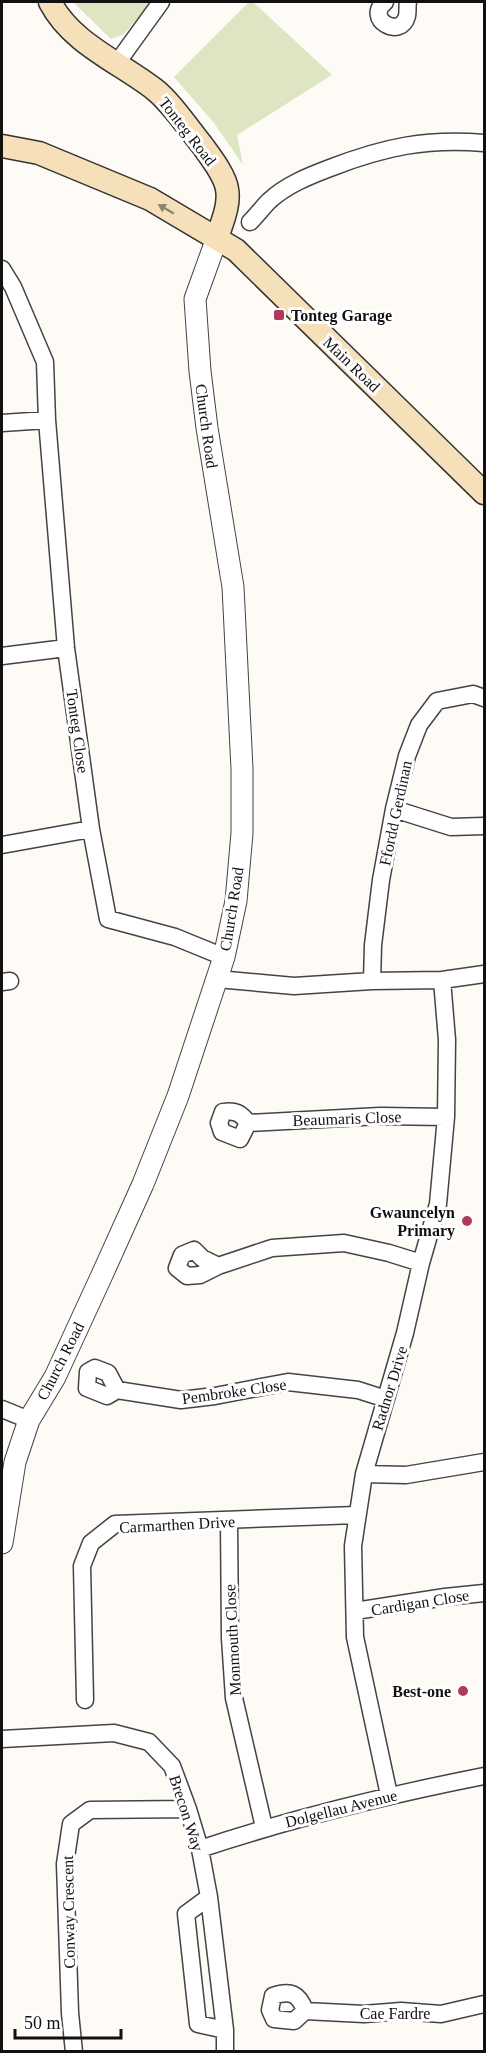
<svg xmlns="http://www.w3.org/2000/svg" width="486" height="2053" font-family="'Times New Roman',serif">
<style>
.green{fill:#dde5c2}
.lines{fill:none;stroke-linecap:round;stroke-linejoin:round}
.minor-casing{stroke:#444;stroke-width:19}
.tertiary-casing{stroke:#444;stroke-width:23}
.secondary-casing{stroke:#333;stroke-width:25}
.minor{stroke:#fff;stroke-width:16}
.tertiary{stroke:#fff;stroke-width:21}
.secondary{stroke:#f5e0b9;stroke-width:22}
.oneway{fill:#8e836d}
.poi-dot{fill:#b0395c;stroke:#fff;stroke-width:2}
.labels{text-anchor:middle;stroke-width:6;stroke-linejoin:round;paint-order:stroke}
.street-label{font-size:16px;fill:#111;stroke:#fff}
.poi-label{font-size:16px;font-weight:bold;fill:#111;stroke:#fff;text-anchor:end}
</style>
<rect width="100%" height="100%" fill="#fefaf5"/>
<path class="green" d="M73 2H152L124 34 111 39Z
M249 2H253L332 75 237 135 243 165 214 123 174 77Z"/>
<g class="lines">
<g class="minor-casing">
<path id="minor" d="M385 2C364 19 401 40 407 16 408 12 407 6 408 2
M117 63 161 2
M250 222C257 215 263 207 269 201 286 185 309 176 330 168 384 147 427 138 484 143
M2 269 13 287 45 362 47 420 66 648 91 829 108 919 175 937 224 957
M2 423 47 420
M2 656 66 648
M394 809 451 827 484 826
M2 845 91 829
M217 979 294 986 372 981 442 980 484 974
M372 981 373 945 381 880 394 809 407 756 419 725 437 701 473 694 484 698
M2 982 10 981
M248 1123C241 1113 235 1110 223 1112L219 1123 222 1132 240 1139 248 1123 380 1116 446 1117
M218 1266 202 1258 194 1250 182 1255 177 1268 187 1276 200 1275 218 1266 272 1248 344 1243 389 1253 421 1263
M117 1390 108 1373 95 1368 88 1372 87 1388 107 1396 117 1390 181 1400 215 1396 288 1382 358 1390 386 1399
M2 1409 29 1420
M364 1474 406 1475 484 1462
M229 1521 230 1638 234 1698 264 1827
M355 1611 445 1597 484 1593
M85 1700 82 1566 91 1543 115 1524 356 1515
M2 1739 114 1733 149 1742 172 1766 188 1809 200 1849 209 1897 225 2030V2052
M389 1795 355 1637 353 1546 364 1474 405 1333 421 1263 438 1204 446 1117 447 1040 442 980
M200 1849C293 1818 388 1795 484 1776
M209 1897 186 1914 198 2024 225 2030
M305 2011C299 1993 290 1990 273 1996L270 2010 274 2019 294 2021 305 2011 364 2014 401 2011 441 2014 484 2004
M74 2052 70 2013 65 1864 71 1824 90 1810 188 1809"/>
</g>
<g class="tertiary-casing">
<path id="tertiary" d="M2 1543 15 1462 29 1420 55 1377 102 1275 143 1184 178 1096 224 957 236 901 242 833V769L233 587 207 428 200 371 195 299 217 238"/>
</g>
<g class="secondary-casing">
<path id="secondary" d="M50 2C71 43 119 62 154 89 170 101 189 129 202 145 210 156 225 175 227 189 230 205 222 222 217 238
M2 146 39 153 150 199 236 250 484 493"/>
</g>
<use href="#minor" class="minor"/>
<use href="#tertiary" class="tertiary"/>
<use href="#secondary" class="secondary"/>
</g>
<defs><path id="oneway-solid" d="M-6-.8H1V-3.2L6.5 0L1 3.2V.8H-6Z" transform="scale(1.5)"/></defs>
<use class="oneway" href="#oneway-solid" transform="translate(166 209) rotate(-150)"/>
<g class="poi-dot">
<rect x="273" y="309" width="12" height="12" rx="3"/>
<circle cx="467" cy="1221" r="6"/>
<circle cx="463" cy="1691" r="6"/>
</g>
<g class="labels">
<g class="street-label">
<text transform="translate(188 131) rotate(52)" y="6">Tonteg Road</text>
<text transform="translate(352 364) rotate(44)" y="6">Main Road</text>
<text transform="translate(207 426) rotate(82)" y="6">Church Road</text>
<text transform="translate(78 731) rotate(82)" y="6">Tonteg Close</text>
<text transform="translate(395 813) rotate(-78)" y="6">Ffordd Gerdinan</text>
<text transform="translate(231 909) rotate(-81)" y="6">Church Road</text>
<text transform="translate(347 1118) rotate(-2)" y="6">Beaumaris Close</text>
<text transform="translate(60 1361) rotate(-63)" y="6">Church Road</text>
<text transform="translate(389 1388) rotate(-73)" y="6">Radnor Drive</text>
<text transform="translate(234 1391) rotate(-8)" y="6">Pembroke Close</text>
<text transform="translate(177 1524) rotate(-3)" y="6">Carmarthen Drive</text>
<text transform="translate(420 1602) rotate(-9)" y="6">Cardigan Close</text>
<text transform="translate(232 1640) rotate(-93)" y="6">Monmouth Close</text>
<text transform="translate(341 1808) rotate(-14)" y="6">Dolgellau Avenue</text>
<text transform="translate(187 1813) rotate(72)" y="6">Brecon Way</text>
<text transform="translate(68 1912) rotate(-91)" y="6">Conway Crescent</text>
<text x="395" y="2019">Cae Fardre</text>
</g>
<g class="poi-label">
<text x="291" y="321" text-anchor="start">Tonteg Garage</text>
<text x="455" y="1218">Gwauncelyn<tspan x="455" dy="18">Primary</tspan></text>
<text x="451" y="1697">Best-one</text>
</g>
</g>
<rect width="486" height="2053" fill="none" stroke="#111111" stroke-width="6"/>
<path d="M15 2029v9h106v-9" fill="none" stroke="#111111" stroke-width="3"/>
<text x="24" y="2029" font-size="18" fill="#111111" stroke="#ffffff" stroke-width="4.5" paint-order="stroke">50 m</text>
</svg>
